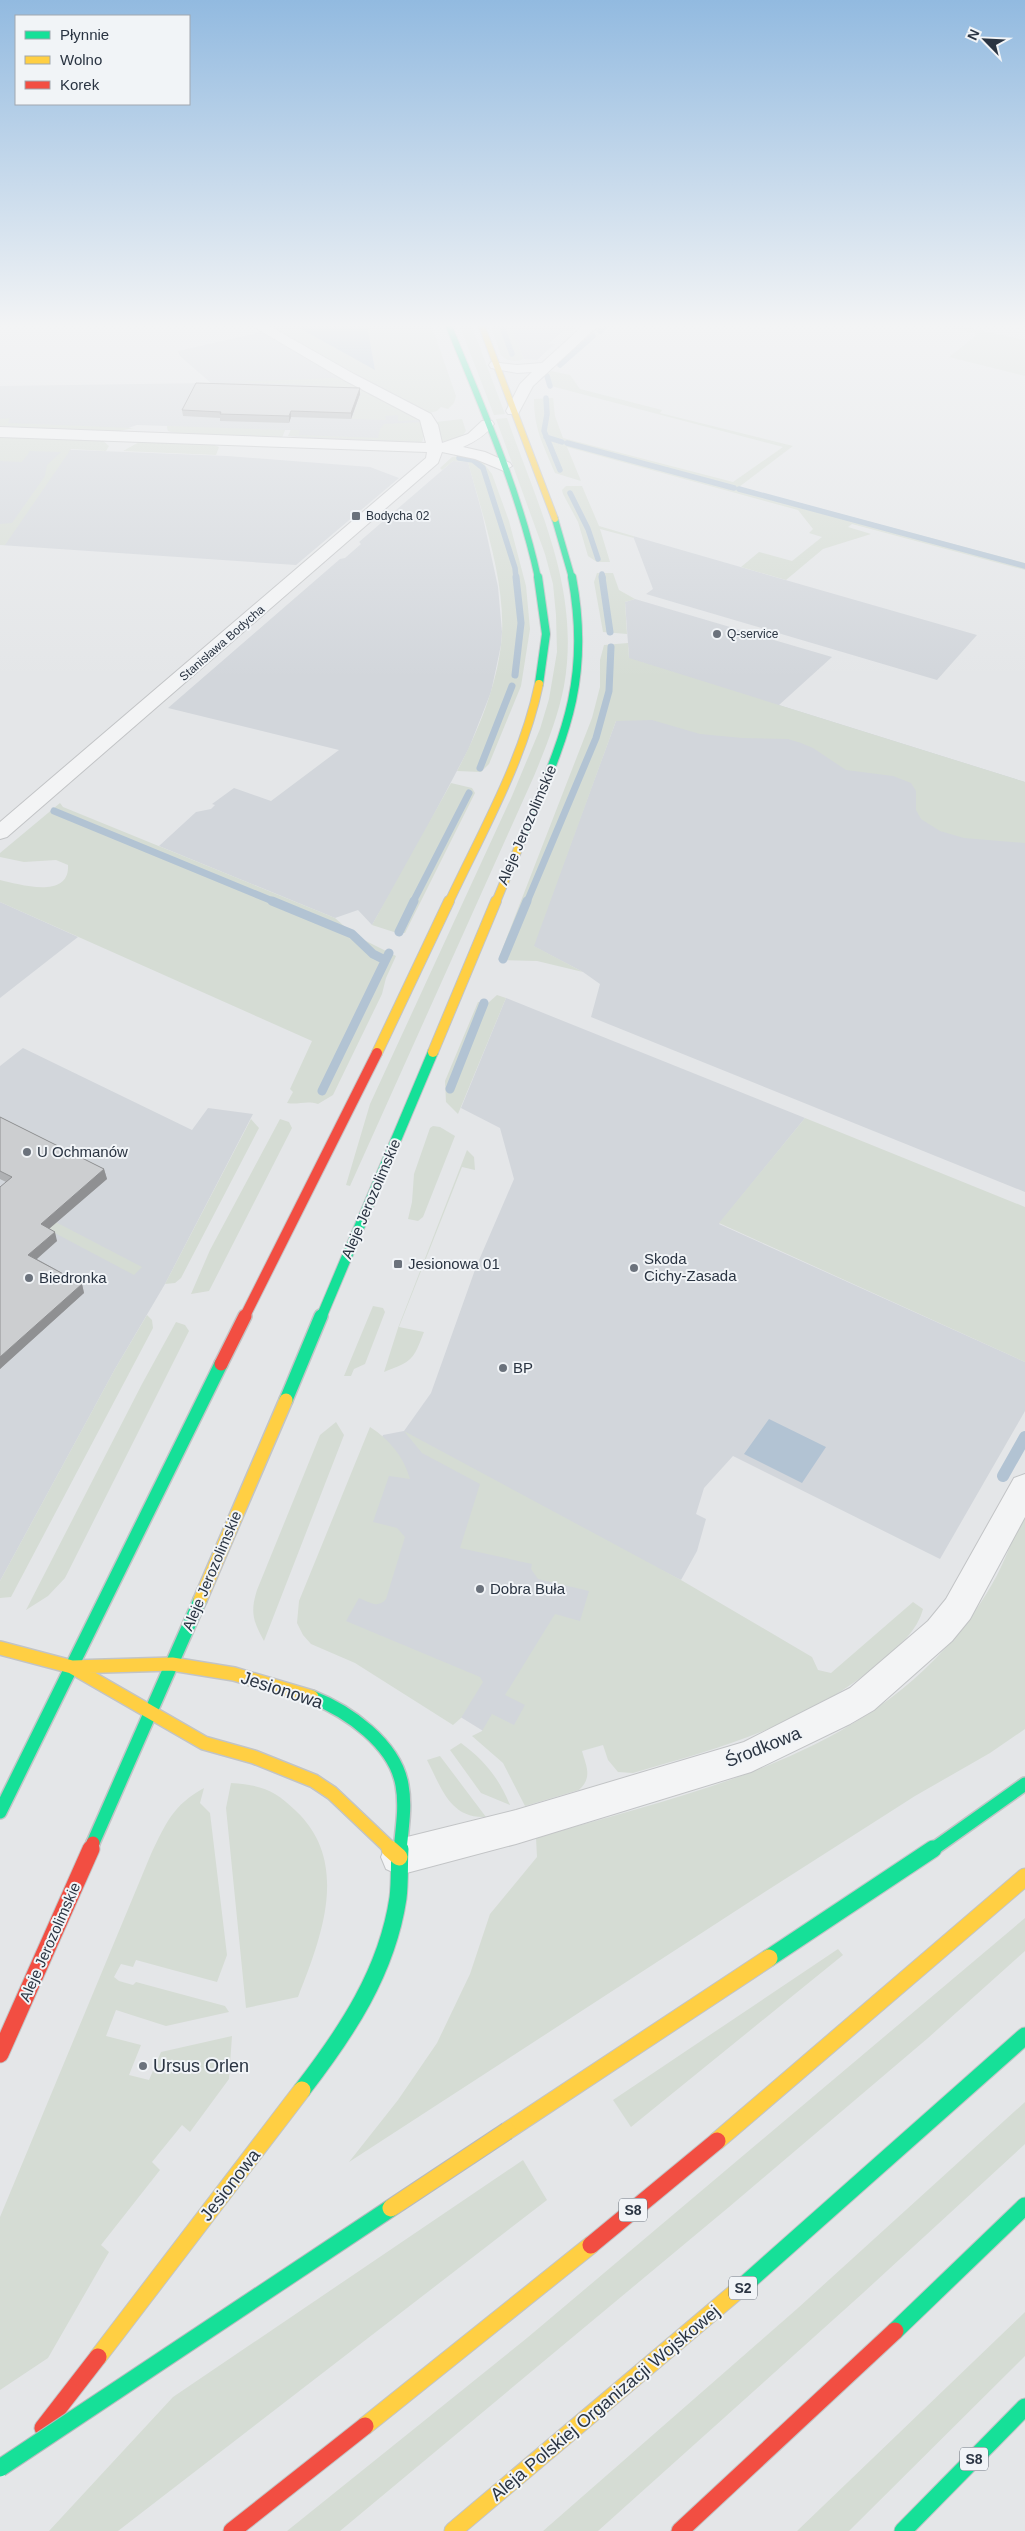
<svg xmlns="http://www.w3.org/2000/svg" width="1025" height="2531" font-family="Arial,sans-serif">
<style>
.built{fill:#d2d6db}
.green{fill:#d5dcd4}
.water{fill:#b2c3d3}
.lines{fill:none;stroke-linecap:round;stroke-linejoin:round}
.stream-far3{stroke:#b2c3d3;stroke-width:5.5}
.stream-far2{stroke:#b2c3d3;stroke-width:7}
.stream-far1{stroke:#b2c3d3;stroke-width:9}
.stream{stroke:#b2c3d3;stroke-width:12}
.street-casing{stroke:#c2c4c6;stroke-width:2}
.fast-far4-casing{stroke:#c2c4c6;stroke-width:8}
.fast-far3-casing{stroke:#c2c4c6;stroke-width:10}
.fast-far2-casing{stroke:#c2c4c6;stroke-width:12}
.fast-far1-casing{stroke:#c2c4c6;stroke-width:16}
.fast-casing{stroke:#c2c4c6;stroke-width:19}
.slow-far4-casing{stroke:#c2c4c6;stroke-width:8}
.slow-far3-casing{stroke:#c2c4c6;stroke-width:10}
.slow-far2-casing{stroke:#c2c4c6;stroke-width:12}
.slow-far1-casing{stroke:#c2c4c6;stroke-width:16}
.slow-casing{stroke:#c2c4c6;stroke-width:19}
.jam-far2-casing{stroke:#c2c4c6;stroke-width:12}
.jam-far1-casing{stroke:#c2c4c6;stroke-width:16}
.jam-casing{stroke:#c2c4c6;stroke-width:19}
.street{fill:#f3f4f5;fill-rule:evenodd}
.fast-far4{stroke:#16e098;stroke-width:6}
.fast-far3{stroke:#16e098;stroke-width:8}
.fast-far2{stroke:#16e098;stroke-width:10}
.fast-far1{stroke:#16e098;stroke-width:13}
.fast{stroke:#16e098;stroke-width:17}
.slow-far4{stroke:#ffcf43;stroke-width:6}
.slow-far3{stroke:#ffcf43;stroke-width:8}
.slow-far2{stroke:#ffcf43;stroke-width:10}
.slow-far1{stroke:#ffcf43;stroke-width:13}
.slow{stroke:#ffcf43;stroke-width:17}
.jam-far2{stroke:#f24e42;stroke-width:10}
.jam-far1{stroke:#f24e42;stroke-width:13}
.jam{stroke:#f24e42;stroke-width:17}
.fast-bridge-casing{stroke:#b6b9bd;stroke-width:19;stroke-linecap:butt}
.slow-bridge-casing{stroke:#b6b9bd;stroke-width:19;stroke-linecap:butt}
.fast-bridge{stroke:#16e098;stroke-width:17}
.slow-bridge{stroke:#ffcf43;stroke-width:17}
.wall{fill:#afb1b3}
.shaded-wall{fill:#8f9092}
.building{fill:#ccced0;stroke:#8f9092}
.poi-dot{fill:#6b727c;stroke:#f1f4f7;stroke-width:2}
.labels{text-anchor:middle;stroke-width:4;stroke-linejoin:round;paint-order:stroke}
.far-poi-label{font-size:12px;fill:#2a3442;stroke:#f1f4f7;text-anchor:start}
.far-street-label{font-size:12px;fill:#2a3442;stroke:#f1f4f7}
.shield{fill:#f1f4f7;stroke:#666e78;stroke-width:1}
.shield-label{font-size:14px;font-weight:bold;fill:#2a3442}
.street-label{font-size:15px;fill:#2a3442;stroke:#f1f4f7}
.poi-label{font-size:15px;fill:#2a3442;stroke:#f1f4f7;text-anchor:start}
.near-street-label{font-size:18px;fill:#2a3442;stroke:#f1f4f7}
.near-poi-label{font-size:18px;fill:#2a3442;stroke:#f1f4f7;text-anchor:start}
</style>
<rect width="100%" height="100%" fill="#e4e6e8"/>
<path class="built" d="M509 324H579L571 331H563L548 344H555L537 360 524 359Z
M275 329 343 380 421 420 424 434 422 442 309 438 288 436 291 430H285L282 437 177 433 168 431 167 426 137 425 119 431 0 426V386L211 383 180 356 178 351Z
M0 447 227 456 370 467 399 478 296 565 0 545Z
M453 461 468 462 482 513 498 587 502 632 501 645 491 692 469 748 412 856 372 925 358 910 335 918 159 846 196 812 211 809 215 805 212 804 234 788 271 801 339 750 168 708 340 559 345 558 361 544 359 542Z
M633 536 977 635 937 680 646 594 653 589Z
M635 599 832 657 779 705 1025 782V1192L591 1017 600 984 583 972 533 946 616 721 629 657 625 602Z
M0 902 78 937 0 998Z
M506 998 805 1118 719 1224 1025 1362V1411L940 1559 733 1456 704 1488 696 1514 706 1519 697 1551 681 1580 645 1562 514 1750 311 1625 383 1435 404 1431 431 1393 476 1267 514 1179 500 1128 461 1108Z
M23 1048 192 1130 208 1108 253 1114 165 1284 115 1369 0 1581V1066Z"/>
<path class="green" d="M265 324H292L375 369 367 324H431L456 396 454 403 448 409 441 407 437 411 429 413 355 376Z
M459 324H471L505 414 494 415Z
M490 324H509L524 359C515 362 508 362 501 355Z
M934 324H951L1025 340V376L949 357 978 334Z
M551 371 570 375 580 389 662 410 660 413 793 446 739 487 1025 563V570L852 524 848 527 871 534 823 549 786 580 741 567 759 552 792 561 822 537 809 533 813 529 798 510 567 447 581 481 555 473C543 444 534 429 534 399L553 398 555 416 563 438 733 482 783 447 551 386 546 376Z
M334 378 349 381 421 420 398 421V415L385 416 386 420 352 419 361 393 326 392 327 386 236 382Z
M10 418 8 423 134 428 119 431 0 426V419Z
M507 418C538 507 581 589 564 686 558 717 546 747 534 776L350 1186 346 1185 370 1104 512 796 540 729 549 699 557 652 556 615 553 584 545 554 496 419Z
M462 419 466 431C460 440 449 441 438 441L436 422Z
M422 422 424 434 422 442 288 436 291 430H300L299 435 378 438 380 429 384 424Z
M167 426 285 430 282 437 177 433 168 431Z
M0 435 101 439 109 446 106 451 71 449 5 545H0V524L12 523 45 476 47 465 61 452 30 451 22 462 0 461Z
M141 441 212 444 219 447 216 455 123 451Z
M467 455 481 460 492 474 509 521 526 586 530 629 521 686 489 764 481 772 457 771C479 730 499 681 502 634 505 579 482 514 468 462L453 461 442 470 440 468 452 457Z
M566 486H582L599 526 633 536 634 538 600 529 610 562H597L588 556 578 522 563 494 562 490Z
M597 573H613L619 590 635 599 625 602 627 634 603 632 594 582Z
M628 643 629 658 1025 782V843L964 838 940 831 921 819 916 810V791L911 783 893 776 846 770 813 748 801 743 788 739 742 738 700 734 652 720 616 721 534 946 583 972 537 961 498 960 592 718 600 687V660L604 645Z
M451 783 472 788 475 793 405 933H397L372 925Z
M60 803 63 807 335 918 354 935 396 956 386 978 382 994 333 1095 318 1104C306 1100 299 1105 287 1103L293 1092 290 1089 312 1041 0 902V880C18 884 70 900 68 865L56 860 24 862 0 857V853Z
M497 995 506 998 458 1114 446 1102 445 1081 478 1002 488 1003Z
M805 1118 1025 1207V1362L719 1223Z
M251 1119 259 1128 181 1278 175 1283 165 1284Z
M280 1119 289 1122 292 1128 209 1291 191 1294 210 1250Z
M433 1126 440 1127 455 1136 423 1217 418 1221 408 1219 412 1202 414 1174 430 1128Z
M467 1150 474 1157 475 1170 462 1167 399 1327 424 1332C413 1361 412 1361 384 1372L398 1328Z
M0 1193 142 1267 134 1275 0 1204Z
M373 1306 383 1308 385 1312 365 1364 354 1369 351 1376H344Z
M147 1315 152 1320 153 1328 11 1597 0 1598V1581L115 1369Z
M176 1322 185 1325 189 1331 65 1578 48 1596 26 1610 142 1384Z
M336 1422 344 1435 264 1641C253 1621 250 1612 257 1590L320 1435Z
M370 1427C389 1439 404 1457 410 1479L389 1476 373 1522 397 1528 405 1537 386 1599C378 1609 369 1602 359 1598L346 1621 480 1677 483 1682 461 1718 453 1725 355 1663 311 1644 303 1635 297 1623 299 1601Z
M404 1431 681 1580 812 1657 818 1670 831 1673 913 1602 923 1609C917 1631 900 1645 884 1659 809 1724 726 1746 633 1773L618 1772 608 1760 603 1745 582 1751C586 1766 593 1777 579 1790L525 1806 503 1763 472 1736 482 1731 492 1714 514 1725 525 1705 505 1695 555 1614 580 1621 589 1591 538 1579 531 1569 532 1564 460 1548 480 1484 422 1453Z
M1025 1512V1729L990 1753 915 1796 771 1888 349 2162 398 2100 437 2043 470 1974 490 1914 537 1857 536 1838C684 1794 851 1762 955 1637 972 1616 990 1591 1001 1567 1010 1549 1015 1530 1025 1512Z
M461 1743C484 1760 499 1778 510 1805L481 1793 450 1750Z
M440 1756 486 1817C450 1819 441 1787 427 1760Z
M231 1783C261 1785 275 1790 296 1811 351 1863 321 1938 298 1997L246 2008 226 1808Z
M204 1788 200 1803 210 1813 227 1955 217 1982 136 1960 133 1967 121 1964 114 1977 119 1981 133 1985 136 1982 225 2006 229 2012 166 2026 116 2010 106 2036 141 2045 129 2075 149 2080 161 2052 232 2036 229 2079 190 2132 182 2125 152 2162 160 2170 101 2245 109 2252 48 2358 0 2390V2217L151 1854C166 1823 173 1805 204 1788Z
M1025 1918V1951L928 2038 729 2207 340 2531H287L527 2338Z
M838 1949 843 1955 631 2127 613 2100Z
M1025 2102V2144L863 2293 598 2531H543L798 2308Z
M523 2160 547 2200 118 2531H49L173 2397Z
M1025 2312V2356L849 2531H797Z"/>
<path class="water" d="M292 324H367L375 370Z
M769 1419 826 1447 802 1483 744 1454Z"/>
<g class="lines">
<path class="stream-far3" d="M501 324 512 354
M600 331 607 324
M560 365 593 336
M547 376 550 386
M546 398 547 414 544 431 560 470
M546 437 562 442
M567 443 734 488
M459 458 473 460 483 468 515 568 516 578
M739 489 1025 566
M570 493 588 529 598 559
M602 574 603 578"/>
<path class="stream-far2" d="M602 577 610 632
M515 675 521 623 516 577
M480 768 512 686
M54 811 275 902
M413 902 469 793
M527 902 596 738 609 691 611 647"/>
<path class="stream-far1" d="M272 901 352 934 373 954 385 960
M399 932 414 901
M503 959 527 901
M450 1089 484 1003
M322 1091 389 953"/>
<path class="stream" d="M1003 1476 1025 1437"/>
<g class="street-casing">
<path id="street" d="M249 324H266L354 374 431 414 438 425 442 443 468 434 482 421H492L494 424C486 435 476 441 463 447L485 452 510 463 512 466 504 471 475 459 442 452 438 463 7 837 0 839V822L426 458 427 452 0 437V427L426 443 420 420 344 380Z
M585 324H600L533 386 518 414H508L506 411 520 384 532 372 517 373 491 368 489 365 491 362 517 365 542 363Z
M1025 1474V1517L970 1619 952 1641 874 1710 850 1724 751 1772 516 1844 399 1875 386 1869 381 1857 386 1845 399 1839 516 1810 744 1742 850 1688 928 1621 946 1599 1014 1478Z"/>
</g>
<g class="fast-far4-casing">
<path id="fast-far4" d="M448 324C482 407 519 490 538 578
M555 519 572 578"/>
</g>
<g class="fast-far3-casing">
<path id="fast-far3" d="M538 577 546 634 539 684
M523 837C562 741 592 684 572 577"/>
</g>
<g class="fast-far2-casing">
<path id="fast-far2" d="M321 1318 433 1052"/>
</g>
<g class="fast-far1-casing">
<path id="fast-far1" d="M286 1400 321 1316
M312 1697C348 1711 395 1744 402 1785 406 1806 402 1829 400 1850
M0 1812 221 1364
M93 1843 200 1600
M932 1850 1025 1784"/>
</g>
<g class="fast-casing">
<path id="fast" d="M769 1958 933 1849
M302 2090C346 2033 387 1972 398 1898 400 1882 399 1865 400 1849
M743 2286 1025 2036
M895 2331 1025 2206
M903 2531 1025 2407"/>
</g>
<g class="slow-far4-casing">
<path id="slow-far4" d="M481 324 555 519"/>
</g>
<g class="slow-far3-casing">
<path id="slow-far3" d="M449 902C482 832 523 761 539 684
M496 902 523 837"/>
</g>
<g class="slow-far2-casing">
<path id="slow-far2" d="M433 1052 496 901
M377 1053 449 901"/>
</g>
<g class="slow-far1-casing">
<path id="slow-far1" d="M200 1600 286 1400
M0 1648 72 1667 172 1664 234 1674 312 1697
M72 1667 204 1743 254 1757 314 1781 332 1793 392 1850"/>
</g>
<g class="slow-casing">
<path id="slow" d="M390 1849 399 1857
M507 2131 769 1958
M717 2141 1025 1877
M98 2357 302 2090
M365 2426 591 2245
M453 2531 743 2286"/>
</g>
<g class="jam-far2-casing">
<path id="jam-far2" d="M244 1318 377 1053"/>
</g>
<g class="jam-far1-casing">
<path id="jam-far1" d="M221 1364 245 1316
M90 1850 93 1843"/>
</g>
<g class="jam-casing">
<path id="jam" d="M0 2054 91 1849
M591 2245 717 2141
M43 2428 98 2357
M232 2531 365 2426
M680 2531 895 2331"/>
</g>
<use href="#street" class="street"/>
<use href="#fast-far4" class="fast-far4"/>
<use href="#fast-far3" class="fast-far3"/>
<use href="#fast-far2" class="fast-far2"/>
<use href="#fast-far1" class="fast-far1"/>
<use href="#fast" class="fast"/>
<use href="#slow-far4" class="slow-far4"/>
<use href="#slow-far3" class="slow-far3"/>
<use href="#slow-far2" class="slow-far2"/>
<use href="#slow-far1" class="slow-far1"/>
<use href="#slow" class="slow"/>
<use href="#jam-far2" class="jam-far2"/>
<use href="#jam-far1" class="jam-far1"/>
<use href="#jam" class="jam"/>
<g class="fast-bridge-casing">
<path id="fast-bridge" d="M0 2468 391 2208"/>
</g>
<g class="slow-bridge-casing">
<path id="slow-bridge" d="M391 2208 507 2131"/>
</g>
<use href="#fast-bridge" class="fast-bridge"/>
<use href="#slow-bridge" class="slow-bridge"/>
</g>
<path class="wall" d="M360 388V394L351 419 291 417 289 423 220 421V418L183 416 182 410Z
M0 1117 104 1169 107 1179 49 1229 57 1241 37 1259 82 1284 84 1293 0 1369 6 1182 0 1179Z"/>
<path class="shaded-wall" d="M360 388V394L351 419V413Z
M291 411V417L289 423V416Z
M104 1169 107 1179 43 1234 41 1224Z
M55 1232 57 1241 31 1264 28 1255Z
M82 1284 84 1293 0 1369V1357Z"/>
<path class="building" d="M196 383 360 388 351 413 291 411 289 416 220 414 221 412 182 410Z
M0 1117 104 1169 41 1224 55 1232 28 1255 82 1284 0 1357V1187L12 1177 0 1171Z"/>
<linearGradient id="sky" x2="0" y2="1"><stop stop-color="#92bae0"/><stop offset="0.48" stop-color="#f3f4f5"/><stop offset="1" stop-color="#f3f4f5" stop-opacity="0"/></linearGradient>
<rect width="1025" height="678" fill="url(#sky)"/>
<g class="poi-dot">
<rect x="351" y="511" width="10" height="10" rx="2.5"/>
<circle cx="717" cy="634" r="5"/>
<circle cx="27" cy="1152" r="5"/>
<rect x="393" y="1259" width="10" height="10" rx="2.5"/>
<circle cx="634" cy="1268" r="5"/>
<circle cx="29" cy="1278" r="5"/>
<circle cx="503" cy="1368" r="5"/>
<circle cx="480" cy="1589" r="5"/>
<circle cx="143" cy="2066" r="5"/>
</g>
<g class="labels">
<g class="far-poi-label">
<text x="366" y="520">Bodycha 02</text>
<text x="727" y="638">Q-service</text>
</g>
<g class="far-street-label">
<text transform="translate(222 643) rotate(-41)" y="4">Stanisława Bodycha</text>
</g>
<g class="shield">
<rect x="619" y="2198.5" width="28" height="23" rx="4"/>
<rect x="729" y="2276.5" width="28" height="23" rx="4"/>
<rect x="960" y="2447.5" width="28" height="23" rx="4"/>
</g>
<g class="shield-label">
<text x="633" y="2215">S8</text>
<text x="743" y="2293">S2</text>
<text x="974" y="2464">S8</text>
</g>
<g class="street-label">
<text transform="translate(527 825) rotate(-67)" y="5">Aleje Jerozolimskie</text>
<text transform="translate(371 1199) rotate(-67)" y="5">Aleje Jerozolimskie</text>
<text transform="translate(212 1571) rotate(-67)" y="5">Aleje Jerozolimskie</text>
<text transform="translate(50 1942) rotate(-66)" y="5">Aleje Jerozolimskie</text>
</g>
<g class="poi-label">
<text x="37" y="1157">U Ochmanów</text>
<text x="644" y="1264">Skoda<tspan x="644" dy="17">Cichy-Zasada</tspan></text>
<text x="408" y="1269">Jesionowa 01</text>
<text x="39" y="1283">Biedronka</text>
<text x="513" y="1373">BP</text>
<text x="490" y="1594">Dobra Buła</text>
</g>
<g class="near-street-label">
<text transform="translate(282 1690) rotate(18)" y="6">Jesionowa</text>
<text transform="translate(763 1747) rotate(-22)" y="6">Środkowa</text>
<text transform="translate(230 2185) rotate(-52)" y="6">Jesionowa</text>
<text transform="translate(605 2403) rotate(-40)" y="6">Aleja Polskiej Organizacji Wojskowej</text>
</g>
<g class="near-poi-label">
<text x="153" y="2072">Ursus Orlen</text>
</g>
</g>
<rect x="15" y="15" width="175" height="90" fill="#f1f4f7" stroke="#a1a7af"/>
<rect x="25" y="31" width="25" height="8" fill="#16e098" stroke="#a1a7af"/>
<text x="60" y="40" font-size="15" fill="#2a3442">Płynnie</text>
<rect x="25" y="56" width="25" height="8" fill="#ffcf43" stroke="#a1a7af"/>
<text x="60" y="65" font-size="15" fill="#2a3442">Wolno</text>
<rect x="25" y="81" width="25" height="8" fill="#f24e42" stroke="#a1a7af"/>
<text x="60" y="90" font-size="15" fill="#2a3442">Korek</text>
<g transform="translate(985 40) rotate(294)" stroke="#f1f4f7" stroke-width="4" paint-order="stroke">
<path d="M0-4L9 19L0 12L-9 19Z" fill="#2a3442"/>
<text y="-8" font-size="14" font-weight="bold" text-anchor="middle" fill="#2a3442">N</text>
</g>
</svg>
